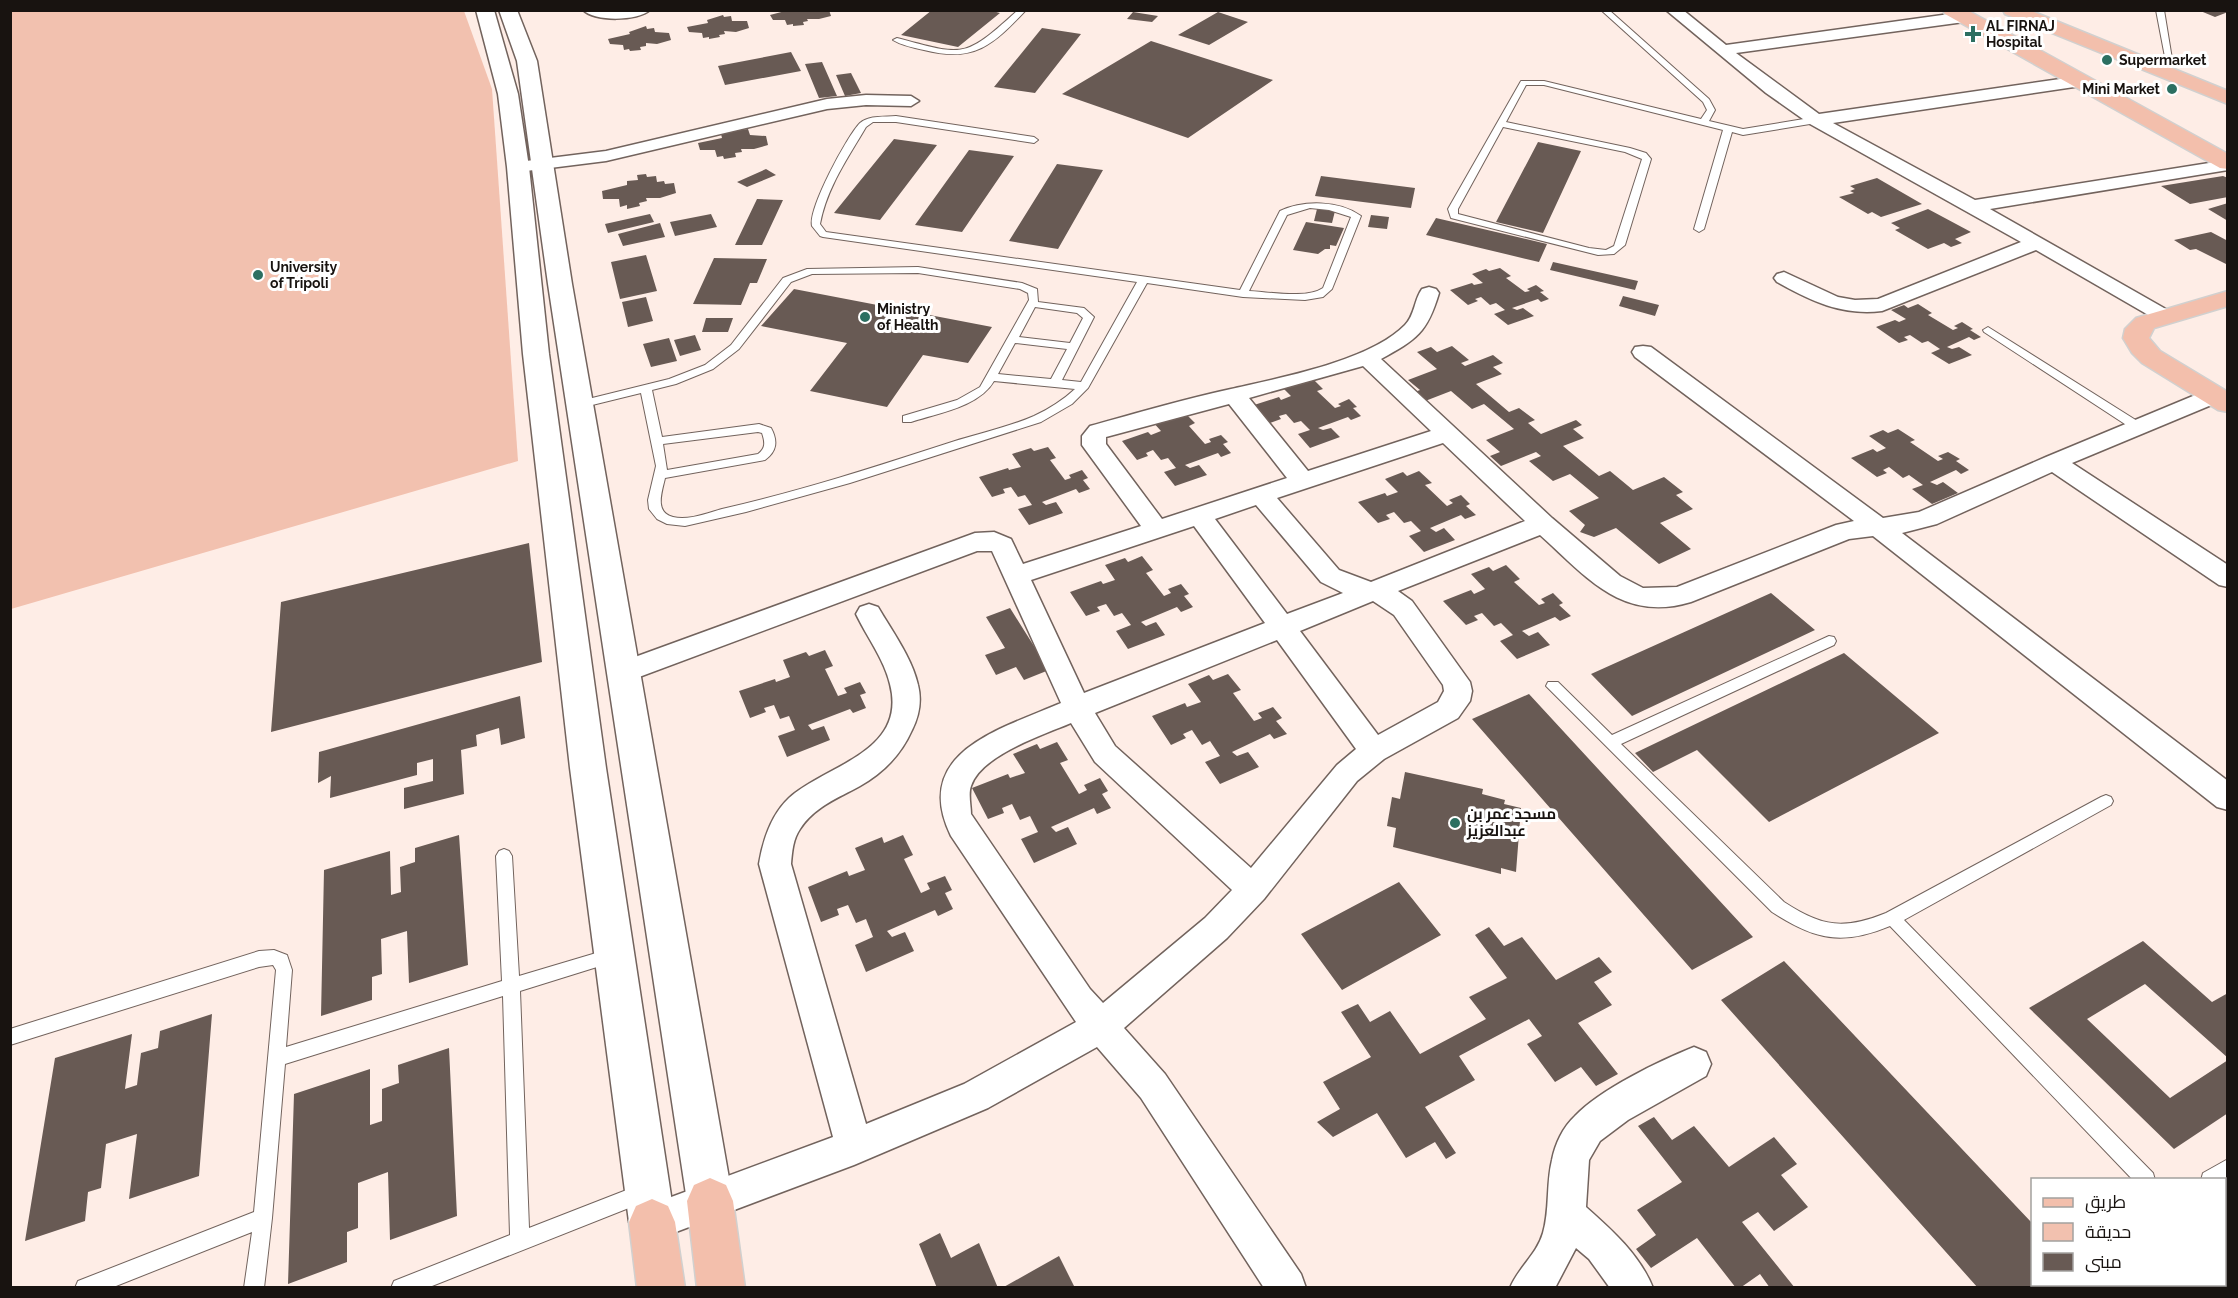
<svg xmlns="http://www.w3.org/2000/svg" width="2238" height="1298" font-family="Raleway,Cairo,sans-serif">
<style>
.green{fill:#f2c1af}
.building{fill:#685a54}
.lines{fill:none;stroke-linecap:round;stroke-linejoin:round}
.service-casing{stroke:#72635d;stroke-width:2}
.minor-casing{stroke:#72635d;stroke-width:3}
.tertiary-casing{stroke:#72635d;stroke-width:3}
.primary-casing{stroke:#d1d0cf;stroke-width:3}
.service{fill:#fff;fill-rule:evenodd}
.minor{fill:#fff;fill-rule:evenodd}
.tertiary{fill:#fff;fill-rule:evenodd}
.primary{fill:#f3bfac;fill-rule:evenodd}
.poi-dot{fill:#2c6f61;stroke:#fff;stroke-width:2}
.labels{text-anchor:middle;stroke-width:6;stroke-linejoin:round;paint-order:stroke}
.far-poi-label{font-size:14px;font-weight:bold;fill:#181310;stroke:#fff;text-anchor:start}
.poi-label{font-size:15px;font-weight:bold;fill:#181310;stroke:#fff;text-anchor:start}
</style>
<rect width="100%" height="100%" fill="#feede6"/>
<path class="green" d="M11 10 464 11 492 89 518 461 11 609Z"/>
<path class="building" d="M789 10H829L831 16 819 19H807L808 21 803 22 804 25 793 26V24L787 25 785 20H773L770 15Z
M932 10H989L1000 13 958 47 901 35Z
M2198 10H2228V12L2215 17Z
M1133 12 1158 16 1152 22 1127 19Z
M1218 12 1248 22 1209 45 1178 35Z
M723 15 724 17 731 16 732 21H747L749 28 736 32 724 31 725 34 719 35 720 37 709 39V37L703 38 702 33 689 32 687 27 708 23 707 20Z
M646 26 647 29 654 28 655 32 669 33 671 40 657 44 646 43V46L640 47 641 50 630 51 629 49 624 50 623 45 610 44 608 39 630 34 629 32Z
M1042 28 1081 34 1035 93 994 87Z
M1151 41 1273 80 1188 138 1062 94Z
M791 52 801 71 725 85 718 66Z
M822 62 837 96 819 98 805 64Z
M851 73 861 93 845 96 836 75Z
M739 127 740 130 748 129 750 135 766 136 768 145 754 149H741L742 152 735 153 736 157 724 159 723 156 717 157 715 150H700L698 143 722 138 721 134 732 132 731 129Z
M894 139 937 145 880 220 834 213Z
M1538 142 1581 151 1543 233 1496 222Z
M969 150 1014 156 962 232 915 225Z
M1057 164 1103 170 1058 249 1009 241Z
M766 169 776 175 747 187 737 182Z
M646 174 647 177 656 176 657 182 664 181 665 184 674 183 676 193 660 198H646L647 201 639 203 640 206 627 209V205L620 207 619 199H603L602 191 627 185V181L638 180 637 175Z
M1321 176 1415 188 1411 208 1315 196Z
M2223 176 2228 178V197L2190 204 2161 186Z
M1877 178 1922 204 1881 217 1872 212 1868 214 1839 197 1854 193 1850 191 1855 189 1850 186Z
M757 199 783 200 762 245H735Z
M2228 203V221L2208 209Z
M1317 209 1335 211 1332 223 1314 221Z
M1928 209 1971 232 1955 239 1962 243 1951 247 1944 243 1928 249 1895 230 1900 228 1891 223Z
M650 214 654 222 608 233 605 224Z
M711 214 717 227 675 236 670 222Z
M1371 215 1389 217 1387 229 1368 227Z
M1436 218 1547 244 1539 262 1426 235Z
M1306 222 1344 228 1336 246 1330 245V249H1325L1318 254 1293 250Z
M660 223 665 237 623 246 618 234Z
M2211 232 2228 241V265L2196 249 2190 250 2174 240Z
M646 255 657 291 620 299 611 262Z
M714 258 767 259 757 283H750L741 305 693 304Z
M1553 262 1638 281 1635 290 1550 270Z
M1500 268 1511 276 1506 278 1525 292 1530 291 1527 289 1536 285 1544 291 1540 292 1549 299 1541 302 1538 299 1512 308 1517 310 1523 308 1534 316 1508 325 1494 314 1505 310 1496 303 1490 305 1481 297 1475 299 1478 301 1468 305 1450 290 1472 283 1474 285 1483 283 1472 274 1486 269 1489 271Z
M794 289 992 327 968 363 923 355 887 407 810 391 847 343 761 326Z
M1623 296 1659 305 1655 316 1619 306Z
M646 297 653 321 628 327 622 302Z
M1918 304 1932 313 1928 315 1953 330 1958 328 1954 326 1962 322 1973 329 1970 330 1981 337 1974 340 1969 337 1947 347 1952 349 1959 347 1972 355 1949 364 1931 353 1940 349 1928 341 1922 343 1910 335 1904 337 1908 340 1899 343 1876 327 1895 320 1899 322 1906 319 1891 310 1904 305 1908 308Z
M706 318H733L728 332H702Z
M695 335 701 350 680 356 674 340Z
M669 338 677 361 651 367 643 344Z
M1452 346 1469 360 1461 363 1465 366 1493 355 1503 363 1493 367 1502 374 1476 384 1509 412 1519 408 1535 420 1528 423 1541 434 1576 420 1582 425 1573 429 1584 438 1563 446 1599 476 1610 471 1633 490 1664 477 1683 492 1676 495 1693 509 1660 523 1691 549 1659 564 1616 528 1594 537 1580 532 1585 525 1569 511 1599 498 1570 474 1553 481 1529 461 1541 456 1536 452 1501 466 1490 456 1500 452 1486 440 1514 429 1484 404 1472 409 1451 391 1420 403 1410 394 1420 390 1408 380 1437 369 1417 352 1431 347 1437 352Z
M1312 378 1323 389 1317 391 1335 408 1341 406 1338 404 1349 399 1357 407 1353 408 1361 416 1351 420 1348 417 1318 428 1323 430 1331 428 1340 437 1310 448 1298 434 1310 430 1301 421 1294 423 1286 414 1279 416 1281 419 1270 423 1254 405 1279 397 1281 400 1291 396 1280 385Z
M1185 413 1195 423 1189 426 1205 444 1211 442 1209 439 1221 435 1228 442 1223 444 1231 453 1221 457 1218 453 1185 465 1190 468 1199 465 1207 475 1175 486 1164 472 1176 468 1168 458 1161 460 1153 450 1146 453 1148 456 1137 460 1122 441 1148 432 1151 435 1161 431 1151 420Z
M1898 429 1915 440 1910 442 1938 461 1943 459 1938 456 1948 452 1960 459 1956 461 1969 470 1961 474 1956 470 1930 482 1937 485 1943 482 1958 493 1932 504 1912 489 1923 485 1909 475 1903 478 1889 467 1883 470 1887 473 1877 477 1851 458 1873 449 1877 452 1886 448 1869 436 1883 430 1888 433Z
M1048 447 1056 458 1050 460 1065 480 1071 478 1069 475 1082 470 1088 478 1083 480 1090 489 1079 493 1076 489 1042 502 1046 505 1056 502 1063 513 1029 525 1018 509 1032 505 1025 495 1018 497 1011 487 1003 489 1005 493 992 497 979 477 1008 468 1009 470 1021 467 1012 454 1031 448 1034 451Z
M1419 471 1432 483 1425 485 1447 506 1453 503 1449 500 1461 495 1470 504 1466 506 1476 515 1465 519 1461 515 1430 528 1436 532 1444 528 1455 540 1424 552 1409 536 1421 531 1411 521 1404 523 1394 512 1386 515 1390 519 1378 523 1358 502 1385 493 1387 496 1398 492 1385 479 1403 472 1407 476Z
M529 543 542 662 271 732 281 602Z
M1142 556 1153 570 1146 573 1164 596 1171 593 1168 589 1181 584 1189 594 1184 596 1193 607 1181 612 1177 607 1141 622 1146 626 1156 622 1165 635 1128 649 1116 631 1131 625 1122 613 1114 616 1106 604 1097 607 1100 611 1086 616 1070 592 1101 581 1103 584 1115 580 1105 565 1125 558 1128 562Z
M1506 565 1520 579 1514 582 1539 605 1545 603 1541 599 1553 593 1563 603 1559 605 1571 616 1560 621 1555 617 1522 631 1529 636 1538 632 1550 645 1517 659 1500 641 1513 635 1501 623 1494 626 1482 613 1474 616 1478 620 1466 625 1443 601 1471 590 1474 594 1485 589 1471 574 1489 567 1493 571Z
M1771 593 1815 630 1632 716 1591 674Z
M1010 608 1049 670 1024 680 1016 667 996 675 985 655 1005 648 986 617Z
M825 650 833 666 825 669 838 696 847 693 844 688 860 682 866 693 860 695 866 708 853 713 850 709 808 725 812 730 824 726 830 740 787 757 778 736 795 730 789 716 780 719 774 705 764 708 766 712 750 718 739 691 775 679 776 682 790 677 783 660 806 652 809 656Z
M1844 653 1939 733 1769 822 1697 750 1653 772 1635 753Z
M1228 674 1241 690 1233 693 1254 721 1262 718 1258 713 1273 707 1282 718 1276 721 1287 734 1274 739 1270 734 1232 752 1237 756 1248 752 1259 767 1220 784 1205 762 1220 756 1210 741 1202 745 1192 730 1183 734 1186 738 1171 745 1152 716 1185 703 1187 707 1201 702 1188 684 1209 675 1213 680Z
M1529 694 1753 937 1692 970 1472 719Z
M520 696 525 738 501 745 499 728 476 735 477 746 461 750 464 794 404 809V788L433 781V759L417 763V775L330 798 331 776 318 783 319 752Z
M1057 742 1068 760 1060 763 1079 794 1087 790 1084 785 1100 778 1108 791 1102 794 1111 808 1097 814 1094 808 1051 827 1056 832 1068 827 1077 844 1034 863 1021 839 1038 832 1030 816 1020 820 1012 804 1002 808 1004 813 988 819 972 788 1008 774 1010 778 1025 773 1013 754 1037 744 1040 749Z
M1405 772 1483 789 1482 794 1505 800 1504 804 1521 808 1516 872 1501 868V874L1393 847 1396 828 1387 826 1392 797 1400 799Z
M459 835 468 965 409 983 407 931 381 939 382 974 372 977V1000L321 1016 324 870 390 851 391 895 401 892 400 867 415 862V848Z
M903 835 913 855 904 859 921 893 930 889 927 883 945 876 952 890 945 893 953 909 938 916 935 910 887 931 892 937 905 932 914 951 866 972 855 945 873 937 866 919 856 923 848 905 837 909 839 915 821 922 808 887 847 871 849 876 865 870 855 848 882 837 884 843Z
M1399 882 1441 935 1342 990 1301 934Z
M1489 927 1504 946 1522 937 1556 980 1599 957 1612 972 1594 982 1612 1005 1578 1023 1618 1074 1596 1086 1581 1067 1555 1082 1527 1044 1542 1036 1529 1019 1459 1056 1475 1080 1425 1107 1456 1153 1446 1159 1435 1142 1406 1158 1377 1113 1333 1137 1317 1122 1340 1109 1323 1082 1371 1057 1341 1012 1358 1004 1370 1022 1390 1011 1420 1054 1486 1019 1469 997 1507 978 1475 935Z
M2143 941 2212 1002 2228 993V1058L2145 984 2087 1019 2170 1098 2228 1060V1113L2174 1149 2029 1008Z
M1784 961 2032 1223V1284H2090L2093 1288H1978L1721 1000Z
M212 1014 199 1176 129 1199 137 1134 106 1144 101 1188 88 1192 85 1221 25 1241 55 1058 132 1034 125 1089 137 1085 141 1053 158 1048 160 1031Z
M449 1048 457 1216 390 1240 388 1172 358 1183V1228L347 1232V1262L288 1284 294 1094 370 1069V1125L382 1121V1089L399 1083 398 1065Z
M1654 1117 1672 1140 1694 1126 1729 1167 1774 1137 1797 1164 1781 1175 1808 1207 1774 1231 1758 1212 1742 1222 1795 1288H1770L1760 1274 1740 1288H1736L1697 1238 1651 1268 1636 1249 1656 1235 1637 1210 1682 1182 1638 1126Z
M940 1233 951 1258 979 1243 998 1288H937L919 1244Z
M1059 1256 1074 1286 1002 1288Z"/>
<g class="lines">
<g class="service-casing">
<path id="service" d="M1018 10H1026C993 45 974 63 924 50 914 48 901 45 893 40L897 38C965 56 964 59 1018 10Z
M1601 10H1609L1709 99 1715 110 1709 121 1743 129 1816 117 1820 120 1816 123 1743 135 1732 132 1704 229 1699 232 1694 229 1723 130 1544 85H1526L1506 122 1630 148 1646 153 1651 159 1625 245 1614 254 1598 255 1451 218 1448 209 1521 81H1544L1701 119 1707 110 1703 102ZM1503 127 1625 152 1642 159 1614 246 1606 250 1589 248 1458 214V209Z
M2156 10H2164L2172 59 2165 57Z
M896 116 1034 137 1038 140 1034 143 896 122H873L866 127C848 158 827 187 820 224L826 232 1240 290 1280 211C1303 200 1339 200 1361 216L1332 289 1323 297 1305 300 1243 297 1147 283 1088 388 1072 404 1041 422 850 483 746 512 685 526 667 524 657 519 649 509 648 500 656 466 641 393 580 408 574 404 576 402 669 379 705 365 731 345 783 278 807 269 918 267 1022 283 1037 289 1038 302 1084 308 1094 317 1062 380 1081 382 1137 282 823 237 820 236 812 226C808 209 847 136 860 123 869 115 885 117 896 116ZM1310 208 1329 210 1351 217 1323 288C1307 299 1269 292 1249 291L1287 215ZM918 273 1020 289 1028 293 1029 300 980 387 957 400 903 416V422H911C938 413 979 407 994 381L1075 389C1063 400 1049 409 1034 416 1009 427 981 433 955 441 878 466 801 491 722 509 708 513 688 521 673 517 654 512 662 492 665 478L765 460C777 451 778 441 771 428L759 424 662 437 652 390 676 384 713 369 739 349 791 282 812 274ZM1035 307 1077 313 1083 318 1070 343 1019 337ZM1015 343 1067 349 1051 379 998 374ZM758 432 762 433C765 442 766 448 758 454L667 470 663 444Z
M1988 327 2142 424V430H2134L1984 332 1983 330Z
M1829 636 1834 637 1836 641 1834 645 1621 744 1784 902C1822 927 1844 930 1886 913L2101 797 2106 795 2111 797 2113 801 2111 805 1904 920 2153 1173 2155 1180H2133L1890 926C1842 946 1815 940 1772 912L1546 686 1548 682H1558L1612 735Z
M504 849 509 851 512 856 519 976 613 948 619 950 621 955 619 960 613 962 520 991 529 1228 642 1184 649 1186 651 1193 649 1200 427 1288H391L394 1281 510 1235 503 996 285 1064 272 1218 264 1288H244L252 1232 111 1288H75L78 1281 254 1212 276 970 273 965 259 967 10 1045V1029L259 951 274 950 287 955 292 970 286 1047 502 981 496 856 499 851Z
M2228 1159V1179L2224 1181 2201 1180 2203 1173Z
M2224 1252 2228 1253V1273L2224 1272Z"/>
</g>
<g class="minor-casing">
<path id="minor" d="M583 10H650C638 21 595 22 583 10Z
M1666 10H1683L1726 45 1964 12 1972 17 1964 22 1736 53 1819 114 2081 76 2087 78 2089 81 2081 86 1833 123 1975 200 2228 160V170L1990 209 2171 312 2174 316 2171 320 2164 322 2157 320 2036 250 1882 311C1842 316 1811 301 1777 282L1774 278 1777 274 1784 272 1838 297 1855 300 1878 299 2021 242 1810 124 1766 93Z
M866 95 911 96 919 101 911 106 866 105 827 109 606 161 518 172 512 171 509 167 512 163 518 162 606 151 827 99Z
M1429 287 1436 289 1439 293C1427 333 1417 339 1381 359L1552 518 1620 576 1643 588 1677 587 1836 525 1854 521 1635 357 1632 352 1635 347 1643 346 1651 347 1883 518 1919 512 2046 457 2205 391 2213 389 2221 391 2224 396 2221 401 2072 463 2228 565V587L2219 585 2052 472 1937 524 1902 533 2228 781V810L2217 807 1873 536 1849 539 1691 602C1622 623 1587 577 1540 535L1398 591 1412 601 1470 682 1472 691 1470 701 1458 718 1384 759 1357 781 1264 899 1227 938 1124 1028 1165 1074 1301 1274 1306 1288H1264L1141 1098 1097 1047 988 1108 854 1165 652 1241 639 1235 633 1222 639 1209 833 1137 759 864C763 840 771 815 789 798 825 765 908 753 890 684 884 659 867 637 856 614L860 607 869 604 878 607C892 631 912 658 918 685 922 701 919 716 912 730 901 755 883 773 860 786 838 798 814 807 800 829 793 839 792 852 791 864L866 1124 964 1084 1076 1022 951 836C910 752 1001 729 1061 703L992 551H977L623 683 613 679 609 672 613 665 975 533 994 532 1011 539 1023 564 1141 526 1082 445V436L1090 426C1137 413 1184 399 1231 389 1279 378 1370 361 1405 325 1415 315 1414 300 1422 289ZM1363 366 1431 431 1308 471 1249 398ZM1229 404 1287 478 1162 519 1106 444V437ZM1443 443 1525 521 1371 582 1339 570 1277 498ZM1256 505 1321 582 1343 593 1287 614 1215 519ZM1194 526 1265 623 1084 693 1031 580ZM1373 601 1394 615 1443 685 1444 691 1438 702 1378 735 1300 631ZM1277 640 1356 749 1337 765 1251 868 1115 746 1095 713ZM1071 723 1095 762 1232 890 1205 918 1103 1003 1090 989 971 814C971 806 968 794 971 786 981 755 1043 735 1071 723Z
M1694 1047 1706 1052 1711 1064 1706 1076 1628 1120 1600 1141 1589 1160 1586 1207C1612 1230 1640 1255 1653 1288H1610L1589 1259 1576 1248 1555 1288H1510C1518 1268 1537 1254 1543 1233 1550 1209 1546 1184 1552 1160 1555 1144 1563 1127 1575 1116 1601 1089 1659 1061 1694 1047Z"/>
</g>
<g class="tertiary-casing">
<path id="tertiary" d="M476 10H494L518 94 529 167 549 354 606 768 675 1222 668 1238 652 1245 636 1238 629 1222 570 768 523 354 507 167 498 94Z
M499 10H517L537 61 572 284 733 1201 726 1217 710 1224 694 1217 687 1201 548 284 517 61Z"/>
</g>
<g class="primary-casing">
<path id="primary" d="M1943 10H1967L2228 154V169L2220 168 1945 14Z
M2003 10H2029L2228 91V104L2005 14Z
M2228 291V306L2154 328 2149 338 2160 351 2228 392V412L2218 410 2142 363 2132 353 2123 338 2125 329 2136 318Z
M710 1178 726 1185 733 1201 745 1288H697L687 1201 694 1185Z
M652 1199 668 1206 675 1222 685 1288H637L629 1222 636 1206Z"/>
</g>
<use href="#service" class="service"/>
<use href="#minor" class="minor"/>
<use href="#tertiary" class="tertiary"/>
<use href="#primary" class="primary"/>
</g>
<g class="poi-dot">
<path d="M1970 25h6v6h6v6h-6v6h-6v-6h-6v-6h6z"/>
<circle cx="2107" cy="60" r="6"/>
<circle cx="2172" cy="89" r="6"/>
<circle cx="258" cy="275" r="6"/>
<circle cx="865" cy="317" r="6"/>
<circle cx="1455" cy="823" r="6"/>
</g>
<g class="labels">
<g class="far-poi-label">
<text x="1986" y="31">AL FIRNAJ<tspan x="1986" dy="16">Hospital</tspan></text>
<text x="2119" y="65">Supermarket</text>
<text x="2160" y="94" text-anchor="end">Mini Market</text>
<text x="270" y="272">University<tspan x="270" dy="16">of Tripoli</tspan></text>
<text x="877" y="314">Ministry<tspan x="877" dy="16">of Health</tspan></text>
</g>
<g class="poi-label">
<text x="1467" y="819">مسجد عمر بن<tspan x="1467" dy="17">عبدالعزيز</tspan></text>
</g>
</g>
<rect width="2238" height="1298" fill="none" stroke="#181310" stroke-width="24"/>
<rect x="2031" y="1178" width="195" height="108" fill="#ffffff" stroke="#a3a19f" stroke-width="1.5"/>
<rect x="2043" y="1198" width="30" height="9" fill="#f3bfac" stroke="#a3a19f" stroke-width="1.5"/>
<text x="2085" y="1208" font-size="18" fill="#181310">طريق</text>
<rect x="2043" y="1223" width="30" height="18" fill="#f2c1af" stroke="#a3a19f" stroke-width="1.5"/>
<text x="2085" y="1238" font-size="18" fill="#181310">حديقة</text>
<rect x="2043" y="1253" width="30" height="18" fill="#685a54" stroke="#a3a19f" stroke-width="1.5"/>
<text x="2085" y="1268" font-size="18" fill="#181310">مبنى</text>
</svg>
